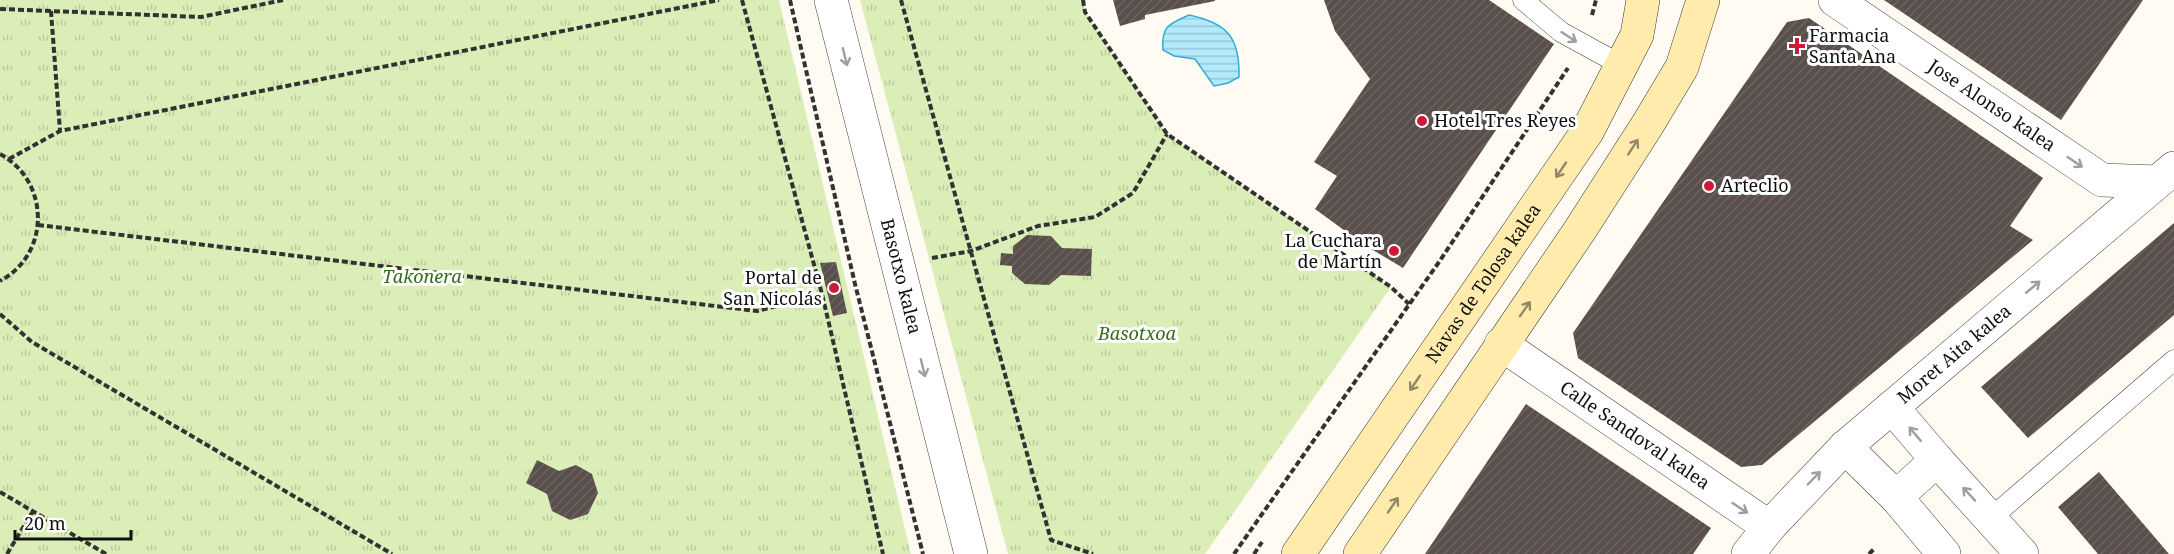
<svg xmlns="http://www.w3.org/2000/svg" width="2174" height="554" font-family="'Noto Serif',serif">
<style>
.park{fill:url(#park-tufts)}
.water{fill:url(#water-rules);stroke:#32acd9;stroke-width:1.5}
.building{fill:url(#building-hatch)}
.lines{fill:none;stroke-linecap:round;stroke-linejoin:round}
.lane-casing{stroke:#434343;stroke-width:21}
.street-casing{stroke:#434343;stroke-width:34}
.secondary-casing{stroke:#323232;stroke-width:34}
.path{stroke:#323232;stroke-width:4;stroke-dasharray:6 3;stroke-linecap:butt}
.lane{stroke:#fff;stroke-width:20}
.street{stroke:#fff;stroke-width:33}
.secondary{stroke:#ffecad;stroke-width:33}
.oneway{stroke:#9f9f9f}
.oneway2{stroke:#938966}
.poi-dot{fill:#cd1a39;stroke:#fff;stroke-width:2}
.labels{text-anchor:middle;stroke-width:6;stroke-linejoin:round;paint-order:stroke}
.poi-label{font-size:18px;fill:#101010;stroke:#fff;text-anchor:start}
.street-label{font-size:18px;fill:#101010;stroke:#fff}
.park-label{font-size:18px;font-style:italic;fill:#356e19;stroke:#fff}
</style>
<defs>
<pattern id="park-tufts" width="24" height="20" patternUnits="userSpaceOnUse" patternTransform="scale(1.5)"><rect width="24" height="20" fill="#dbeeb8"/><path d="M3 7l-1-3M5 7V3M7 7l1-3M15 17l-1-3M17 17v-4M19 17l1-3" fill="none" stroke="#bbcb9d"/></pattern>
<pattern id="water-rules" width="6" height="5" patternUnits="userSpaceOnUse" patternTransform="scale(1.5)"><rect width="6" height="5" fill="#b2e9fb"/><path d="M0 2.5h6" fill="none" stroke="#98c7d6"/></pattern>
<pattern id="building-hatch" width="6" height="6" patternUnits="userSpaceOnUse" patternTransform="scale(1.5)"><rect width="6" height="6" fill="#5a4f4b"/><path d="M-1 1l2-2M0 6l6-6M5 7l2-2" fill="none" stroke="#6d6461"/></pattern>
</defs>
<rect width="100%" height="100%" fill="#fffbf2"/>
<path class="park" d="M0 0H779L911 554H0Z
M860 0H1083L1085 12 1167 134 1391 287 1205 554H1008Z"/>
<path class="water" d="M1189 15C1227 23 1240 37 1239 77L1228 83 1214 86 1195 59 1174 56 1163 50C1161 26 1169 24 1189 15Z"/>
<path class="building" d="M1113 0H1215V1L1145 15V19L1120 26Z
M1324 0H1489L1554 44 1403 268 1363 244 1315 209 1337 176 1314 162 1370 79 1335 31Z
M1884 0H2143L2061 120Z
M1809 18 2043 178 2010 226 2033 240 1762 465 1741 467 1578 358 1573 333 1787 22Z
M2174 223V315L2028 438 1981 387Z
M1027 235 1051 236 1062 248 1092 249 1091 276 1061 275 1049 285 1025 284 1012 273V266L1000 265 1001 253 1013 254V246Z
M836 262 847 313 833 316 820 263Z
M1526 404 1711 528 1693 554H1425Z
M537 460 559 471 576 465 592 474 598 493 588 514 570 520 552 511 547 494 526 483Z
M2099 472 2169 554H2098L2058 507Z"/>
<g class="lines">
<g class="lane-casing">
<path id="lane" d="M1523 0 1561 32 1623 66
M1991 518 2174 360"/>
</g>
<g class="street-casing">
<g id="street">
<path id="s1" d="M831 0 971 554"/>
<path id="s2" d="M1835 0 2102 180 2157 182"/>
<path id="s3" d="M1501 344 1769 527"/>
<path d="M1892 407 1937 460"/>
<path d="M1845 447 1896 497 1944 554"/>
<path d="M1896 497 1937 460 2022 554"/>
<path id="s4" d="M1748 554 1769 527 1845 447 2174 168"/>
</g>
</g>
<g class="secondary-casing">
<g id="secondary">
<path id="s5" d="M1298 554 1587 132 1637 35 1643 0"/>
<path d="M1360 554 1580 230 1648 124 1682 67 1703 0"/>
</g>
</g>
<path class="path" d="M742 0 822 294 883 554
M790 0 855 284 923 554
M901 0 1051 540 1093 554
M1083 0 1085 12 1167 134 1391 287 1409 304
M0 9 201 17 283 0
M51 11 60 131
M1592 15 1596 0
M0 154C50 181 51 254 0 281
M9 159 60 131 719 0
M38 225 757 311 822 294
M932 258 971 251 1038 226 1095 217 1133 193 1167 134
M0 314 32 342 392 554
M0 492 106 554
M7 554 33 511
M1234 554 1439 262 1568 68
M1254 554 1262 542
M1869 554 1875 548"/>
<use href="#lane" class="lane"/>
<use href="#street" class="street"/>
<use href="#secondary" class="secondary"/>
</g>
<defs><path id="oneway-shaft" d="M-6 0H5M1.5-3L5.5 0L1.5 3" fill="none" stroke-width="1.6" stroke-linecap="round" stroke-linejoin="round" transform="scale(1.5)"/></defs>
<g class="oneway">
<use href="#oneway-shaft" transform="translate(1569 37) rotate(33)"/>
<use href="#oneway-shaft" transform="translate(845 57) rotate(76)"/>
<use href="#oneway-shaft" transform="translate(2075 162) rotate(34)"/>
<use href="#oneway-shaft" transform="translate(2033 287) rotate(-40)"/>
<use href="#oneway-shaft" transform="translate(923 368) rotate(76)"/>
<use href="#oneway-shaft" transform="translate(1915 434) rotate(-130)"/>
<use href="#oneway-shaft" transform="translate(1814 478) rotate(-46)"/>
<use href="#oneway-shaft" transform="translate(1969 494) rotate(-133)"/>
<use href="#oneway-shaft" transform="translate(1740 508) rotate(33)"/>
</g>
<g class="oneway2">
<use href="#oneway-shaft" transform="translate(1633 147) rotate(-57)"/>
<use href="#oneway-shaft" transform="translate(1561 170) rotate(124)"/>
<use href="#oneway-shaft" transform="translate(1525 309) rotate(-55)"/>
<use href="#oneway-shaft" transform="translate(1415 383) rotate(124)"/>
<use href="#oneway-shaft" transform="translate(1393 505) rotate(-56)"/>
</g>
<g class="poi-dot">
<path d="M1794 37h6v6h6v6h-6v6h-6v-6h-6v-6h6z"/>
<circle cx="1422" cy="121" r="6"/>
<circle cx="1709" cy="186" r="6"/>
<circle cx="1394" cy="251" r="6"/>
<circle cx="834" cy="288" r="6"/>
</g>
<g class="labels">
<g class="poi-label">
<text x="1809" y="42">Farmacia<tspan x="1809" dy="21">Santa Ana</tspan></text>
<text x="1434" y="127">Hotel Tres Reyes</text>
<text x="1721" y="192">Arteclio</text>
<text x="1382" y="247" text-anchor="end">La Cuchara<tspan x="1382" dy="21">de Martín</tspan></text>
<text x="822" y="284" text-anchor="end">Portal de<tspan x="822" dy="21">San Nicolás</tspan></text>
</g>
<g class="street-label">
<text dy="6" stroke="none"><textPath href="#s2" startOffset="189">Jose Alonso kalea</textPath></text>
<text dy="6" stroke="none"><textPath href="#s1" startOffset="285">Basotxo kalea</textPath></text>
<text dy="6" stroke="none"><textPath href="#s5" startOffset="328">Navas de Tolosa kalea</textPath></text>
<text dy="6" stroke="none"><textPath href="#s4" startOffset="288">Moret Aita kalea</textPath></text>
<text dy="6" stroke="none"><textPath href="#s3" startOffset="162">Calle Sandoval kalea</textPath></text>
</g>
<g class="park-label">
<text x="422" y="283">Takonera</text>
<text x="1137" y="340">Basotxoa</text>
</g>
</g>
<path d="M15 530v9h116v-9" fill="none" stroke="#101010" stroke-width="3"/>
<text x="24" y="530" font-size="18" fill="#101010" stroke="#ffffff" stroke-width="4.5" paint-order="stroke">20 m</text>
</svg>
